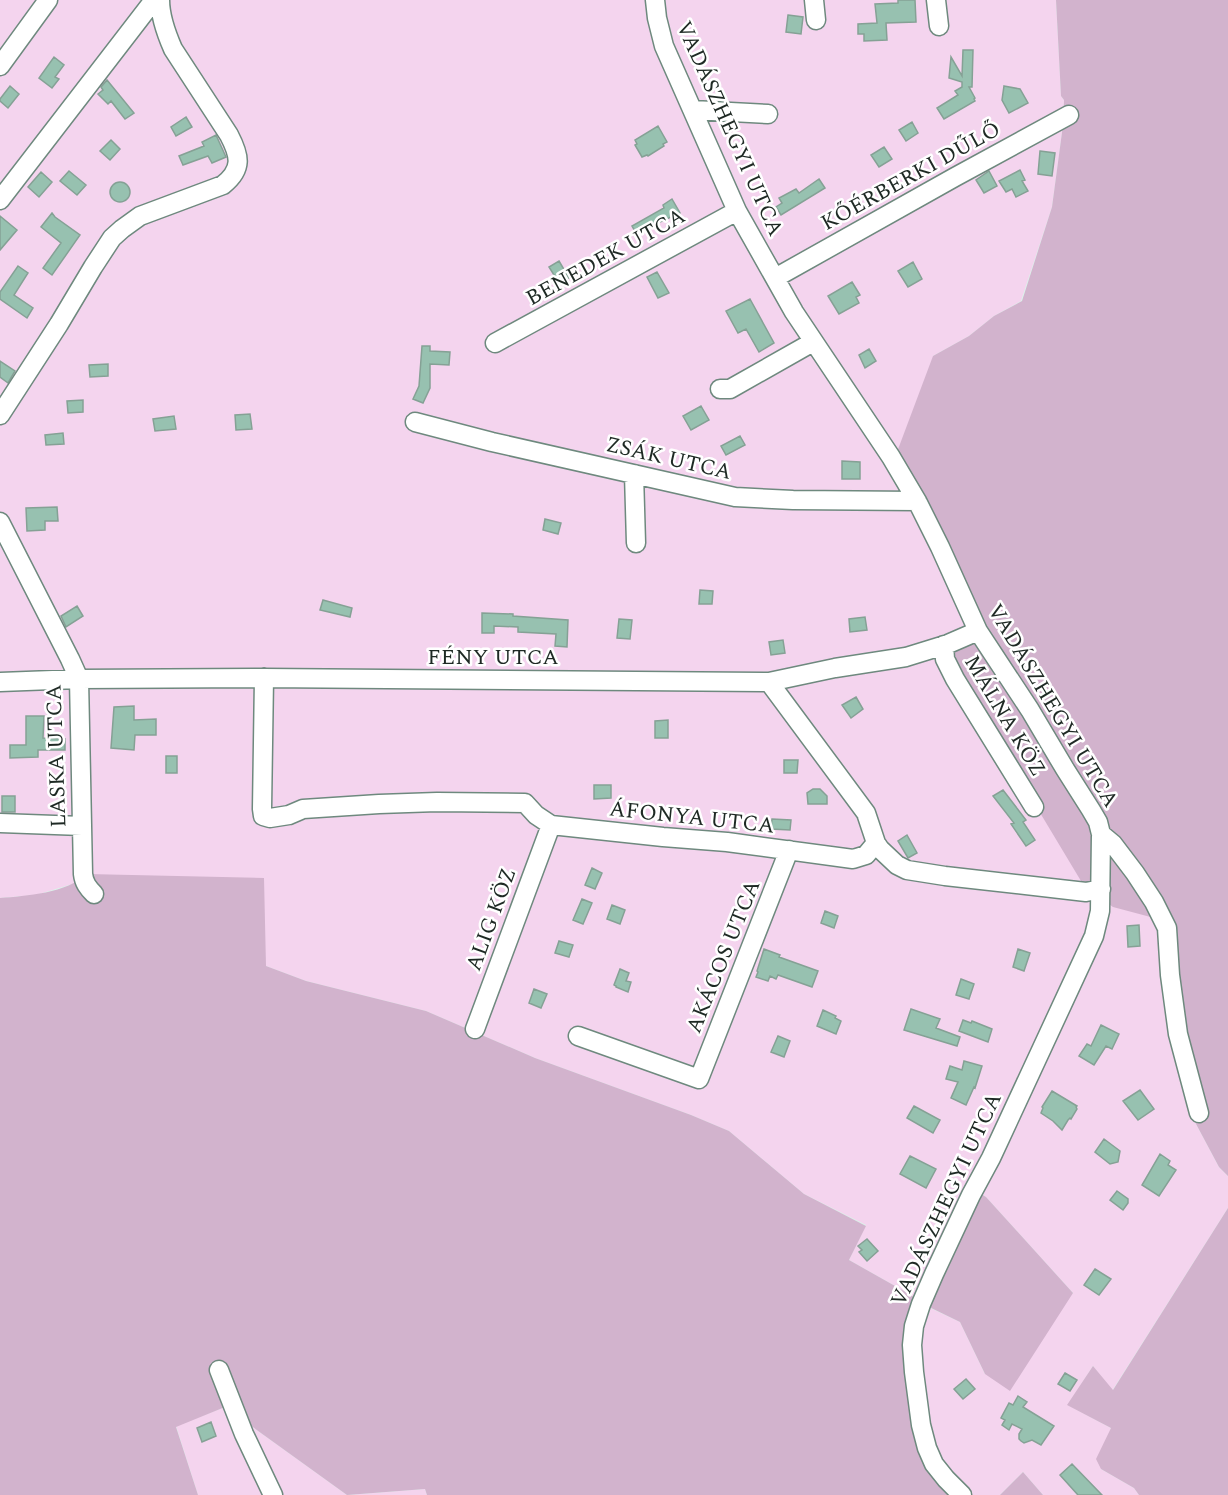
<svg xmlns="http://www.w3.org/2000/svg" width="1228" height="1495" font-family="Spectral,serif">
<style>
.green{fill:#f4d4ee}
.forest{fill:#d2b3cd}
.building{fill:#97c1b0;stroke:#85a195;stroke-width:1.5}
.lines{fill:none;stroke-linecap:round;stroke-linejoin:round}
.minor-casing{stroke:#6e897e;stroke-width:21}
.minor{stroke:#fff;stroke-width:18}
.labels{text-anchor:middle;stroke-width:5;stroke-linejoin:round;paint-order:stroke}
.street-label{font-size:22px;fill:#1e2924;stroke:#fff}
</style>
<rect width="100%" height="100%" fill="#d9f6ea"/>
<path class="green" d="M0 0H1056L1061 96 1064 100 1063 125 1052 207 1021 301 994 316 969 336 933 356 965 626 1158 919 1174 1040 1187 1107 1219 1167 1228 1176V1208L1112 1391 1093 1366 1068 1405 1111 1428 1101 1469 1134 1488 1139 1495H1043L1023 1472 1000 1495H962L946 1479 914 1372 924 1305 960 1322 985 1374 1073 1293 986 1197 979 1192 921 1304 911 1295 849 1260 866 1225 804 1194 729 1131 691 1115 535 1058 426 1011 306 981 266 966 79 882 36 895 0 898Z
M225 1407 347 1495 425 1489 427 1495H198L176 1426Z"/>
<path class="forest" d="M1056 0H1228V1176L1219 1167 1187 1107 1174 1040 1158 919 1113 907 1084 886 949 661 965 626 963 615 897 452 933 356 969 336 994 316 1022 301 1052 207 1063 125 1064 100 1061 96Z
M87 874 264 878 266 966 306 981 426 1011 535 1058 691 1115 729 1131 804 1194 866 1226 849 1260 911 1295 921 1304 978 1192 986 1197 1073 1293 1010 1391 985 1374 960 1322 925 1305 914 1326 921 1425 962 1495H427L425 1489 347 1495 225 1407 176 1427 198 1495H0V898C26 896 67 893 87 874Z
M1228 1208V1495H1139L1134 1488 1101 1469 1096 1459 1111 1428 1067 1405 1093 1366 1113 1390Z
M1023 1472 1043 1495H1000Z"/>
<path class="building" d="M898 0H915L916 22 886 23 887 40 864 41V34H858V24L877 23 875 4 898 3Z
M788 15 803 17 801 34 786 32Z
M963 50H973L972 87H969L975 98 974 99 975 101 944 119 937 108 958 95 955 91 962 87V82L949 78 951 57 962 76Z
M54 57 64 65 55 77 59 79 52 88 39 78Z
M107 80 134 113 125 119 111 101 108 104 98 94 103 90 101 87Z
M10 86 19 94 8 108 0 101V99Z
M1004 86 1020 89 1028 103 1009 113 1002 100Z
M186 117 192 127 176 136 171 127Z
M912 122 918 133 906 141 899 130Z
M658 126 667 142 663 144 664 146 648 156 647 155 642 157 635 145 637 144 635 140Z
M216 135 226 157 212 163 208 156 183 165 179 156 204 146 202 142Z
M111 140 120 149 110 160 100 151Z
M884 147 892 159 879 167 871 155Z
M1040 151 1055 153 1052 176 1038 174Z
M1020 170 1025 180 1022 181 1028 191 1016 197 1012 189 1006 192 999 181Z
M69 171 86 185 77 195 60 181Z
M989 171 997 186 984 193 976 180Z
M41 172 52 182 39 197 28 187Z
M819 179 825 188 781 215 776 207 782 203 779 198 796 189 799 193Z
M110 192a10 10 0 1 1 20 0a10 10 0 1 1-20 0Z
M672 199 680 213 636 233 632 226 664 208 663 205Z
M52 213 55 217 80 235 52 275 43 268 61 243 41 227Z
M0 216 17 230 0 250Z
M559 261 569 278 559 283 549 267Z
M913 262 922 279 908 287 898 271Z
M18 266 28 273 14 295 33 308 27 318 0 299V292Z
M657 272 669 293 658 298 647 277Z
M852 282 860 295 856 297 859 303 839 314 828 296Z
M750 299 774 343 759 352 746 329 738 333 726 311Z
M422 346H430V351L450 352 449 365 430 364V388L423 403 413 399 419 386Z
M869 349 876 361 865 368 859 355Z
M0 361 15 371 8 383 0 377Z
M108 364V376L90 377 89 365Z
M83 400V412L68 413 67 401Z
M701 406 709 420 691 430 683 416Z
M250 414 252 429 236 430 235 415Z
M174 416 176 429 155 431 153 419Z
M63 433 64 444 46 445 45 435Z
M740 436 745 445 726 455 721 446Z
M842 461 860 462V479H842Z
M57 507 58 521H45V530L27 531 26 508Z
M545 519 561 523 558 534 543 530Z
M700 590 713 591 712 604H699Z
M323 600 352 608 350 617 320 610Z
M77 606 83 616 66 627 61 616Z
M482 613 513 614V616L568 620 567 647 555 646 556 634 518 632V627L494 626V633H482Z
M865 617 867 630 850 632 849 619Z
M619 619 632 620 630 639 617 638Z
M783 640 785 653 771 655 769 642Z
M856 697 863 709 851 718 842 705Z
M134 706V720L156 719V735H135L134 750 111 748 114 707Z
M26 716H44L43 738 65 739V750H38V757L10 758V745H26Z
M668 720V738H655V721Z
M166 756H177V773H166Z
M784 760H798L797 773H784Z
M594 785H611V798L594 799Z
M813 789H820L827 796V804H808L807 793Z
M1003 790 1026 820 1023 822 1035 840 1026 846 1011 824 1014 823 993 796Z
M2 796H15V812H2Z
M772 819 791 820 790 830 771 829Z
M907 835 917 853 908 858 898 841Z
M592 868 602 873 595 889 585 885Z
M582 899 592 903 583 924 573 920Z
M612 905 625 910 620 924 607 919Z
M825 911 838 916 834 928 821 923Z
M1139 925 1140 946 1128 947 1127 926Z
M559 941 573 945 569 957 555 953Z
M764 949 780 955 779 957 818 971 812 987 778 975 776 979 770 976 768 981 756 977 758 972 757 971Z
M1018 949 1030 953 1024 971 1013 967Z
M620 969 629 973 626 981 631 982 628 992 616 987V986L614 985Z
M961 979 974 984 969 999 956 995Z
M534 989 547 994 541 1008 529 1003Z
M911 1009 940 1019 936 1028 960 1037 957 1046 904 1030Z
M823 1010 836 1016 835 1018 841 1021 836 1034 817 1026Z
M963 1020 971 1023 972 1021 992 1029 988 1042 959 1031Z
M1101 1025 1119 1034 1112 1049 1106 1046 1094 1065 1079 1056 1087 1044 1091 1046Z
M778 1036 790 1041 784 1057 771 1052Z
M964 1061 982 1066 975 1088 974 1087 966 1105 951 1098 958 1082 946 1079 950 1066 962 1070Z
M1140 1090 1154 1109 1138 1120 1123 1101Z
M1052 1091 1077 1106 1076 1107 1077 1109 1071 1119 1070 1118 1068 1120 1062 1130 1053 1121 1041 1113 1043 1108 1042 1107Z
M914 1106 940 1120 933 1133 907 1118Z
M1104 1139 1120 1151 1118 1162 1110 1164 1095 1152Z
M1160 1154 1170 1161 1168 1165 1176 1170 1159 1196 1142 1185Z
M910 1156 936 1169 926 1188 900 1174Z
M1117 1191 1128 1199V1203L1123 1210 1110 1200Z
M867 1239 878 1251 867 1261 859 1252 862 1250 858 1246Z
M1095 1269 1111 1279 1099 1295 1084 1285Z
M1065 1373 1077 1380 1070 1391 1058 1384Z
M966 1379 975 1389 963 1399 954 1389Z
M1018 1396 1027 1402 1023 1407 1054 1426 1041 1445 1032 1440 1024 1443 1021 1441 1019 1439V1434L1022 1429 1012 1424 1009 1430 1002 1425 1005 1420 1001 1418 1009 1403 1013 1405Z
M211 1422 216 1436 202 1442 197 1428Z
M1072 1464 1102 1495H1078L1060 1475Z"/>
<g class="lines">
<g class="minor-casing">
<path id="minor" d="M655 0 657 18 664 46 737 211 794 312 891 457 917 501 940 547 978 631 1030 710 1065 769 1091 810 1098 822 1101 834 1100 911 1094 936 991 1158 971 1195 934 1274 921 1304 914 1326 912 1345 914 1372 921 1425 927 1448 934 1464 946 1479 962 1495
M814 0 816 20
M936 0 939 26
M0 66 48 0
M693 110 768 114
M0 200 154 0
M775 278 955 177 1069 115
M495 343 737 211
M720 389H730L813 342
M0 415 59 324 93 267 112 238 122 229 140 216 223 185C243 169 240 156 229 135L173 49C166 33 160 17 160 0
M415 422 492 442 735 497 793 500 917 501
M634 474 636 543
M0 522 70 659 79 679 83 874C84 883 88 888 94 894
M944 645 945 659 955 679 1034 807
M264 678 262 809 263 816 270 818 289 815 303 809 379 804 437 802 525 803 536 815 551 825 663 837 727 842 853 859 866 855 876 843
M0 682 79 679 264 678 769 682 835 668 906 657 948 644 978 631
M769 682 866 813 876 843 880 849 897 865 907 870 945 876 1086 892 1101 889
M0 823 82 826
M1101 834 1113 844 1135 873 1154 902 1167 928 1170 975 1178 1034 1199 1113
M475 1029 551 825
M578 1036 699 1079 789 850
M219 1370 244 1434 273 1495"/>
</g>
<use href="#minor" class="minor"/>
</g>
<g class="labels">
<g class="street-label">
<text transform="translate(731 128) rotate(66)" y="8">VADÁSZHEGYI UTCA</text>
<text transform="translate(910 175) rotate(-29)" y="8">KŐÉRBERKI DŰLŐ</text>
<text transform="translate(605 256) rotate(-29)" y="8">BENEDEK UTCA</text>
<text transform="translate(669 457) rotate(13)" y="8">ZSÁK UTCA</text>
<text x="493" y="664">FÉNY UTCA</text>
<text transform="translate(1054 705) rotate(59)" y="8">VADÁSZHEGYI UTCA</text>
<text transform="translate(1006 715) rotate(59)" y="8">MÁLNA KÖZ</text>
<text transform="translate(55 756) rotate(-92)" y="8">LASKA UTCA</text>
<text transform="translate(692 816) rotate(6)" y="8">ÁFONYA UTCA</text>
<text transform="translate(490 919) rotate(-70)" y="8">ALIG KÖZ</text>
<text transform="translate(722 956) rotate(-68)" y="8">AKÁCOS UTCA</text>
<text transform="translate(945 1199) rotate(-65)" y="8">VADÁSZHEGYI UTCA</text>
</g>
</g>
</svg>
